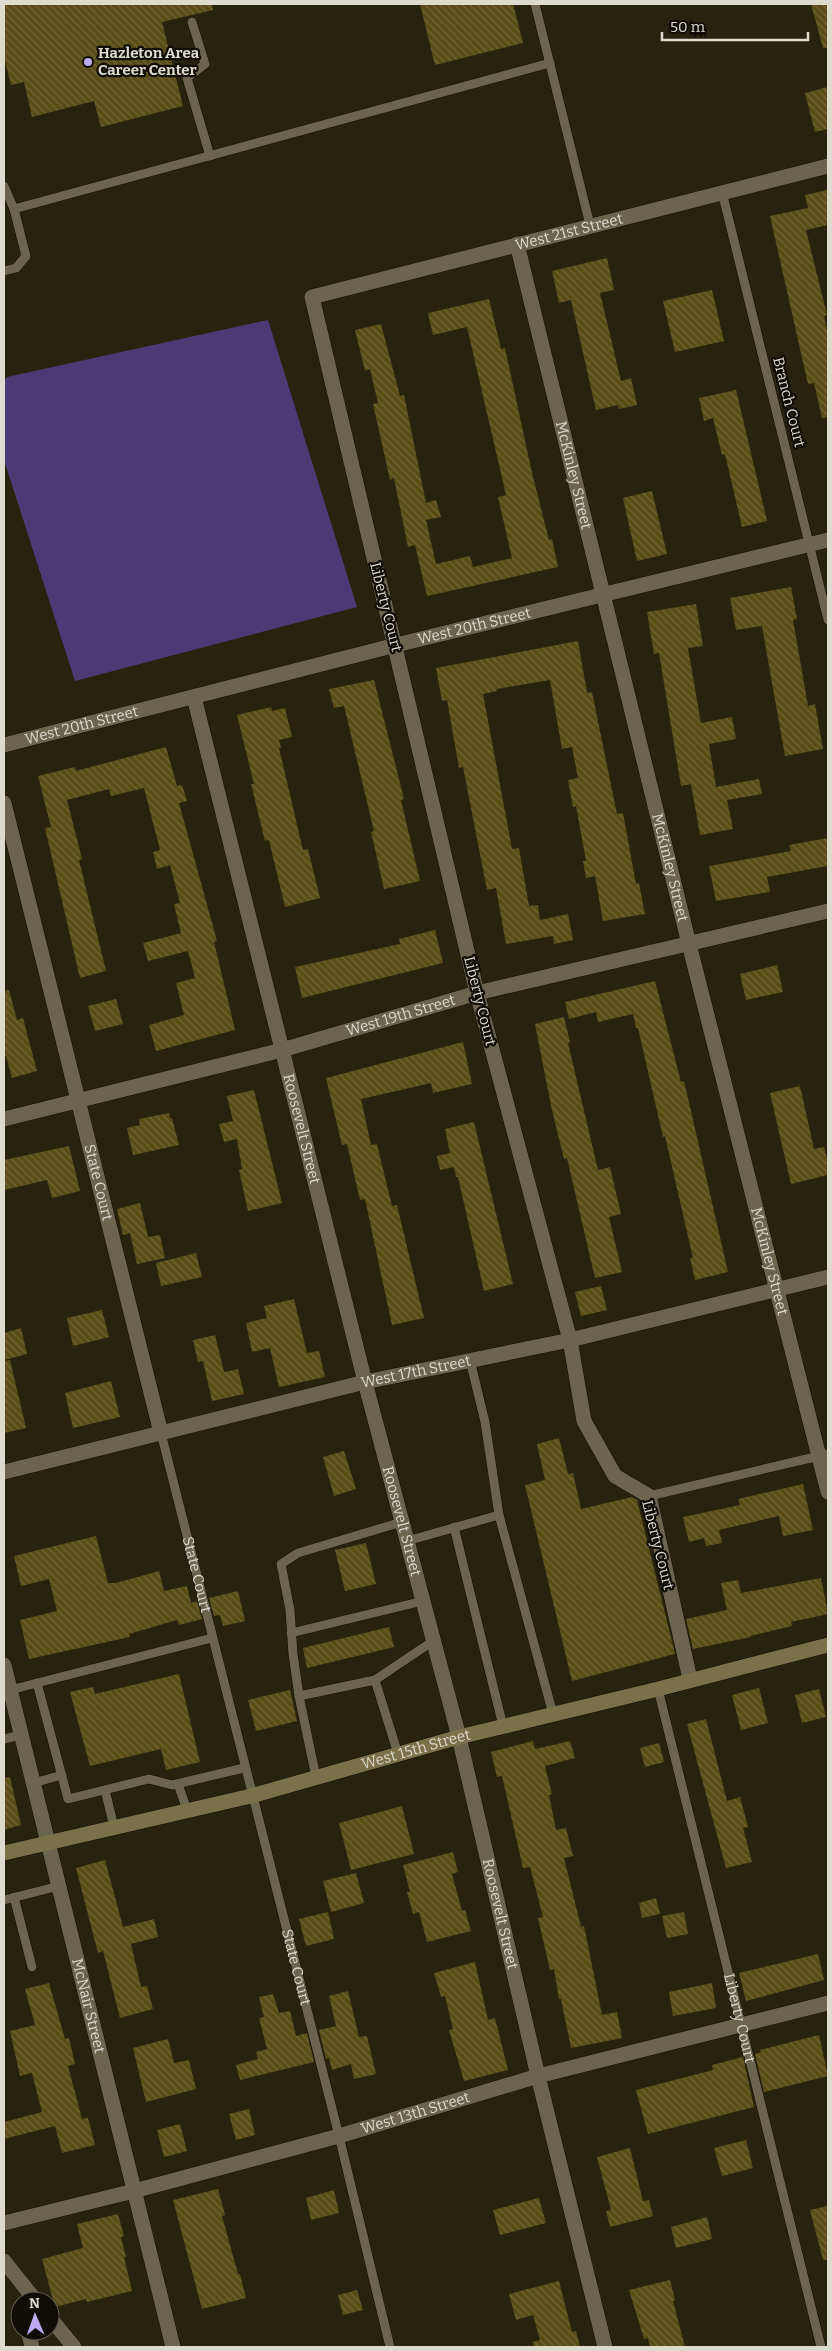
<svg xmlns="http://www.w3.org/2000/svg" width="832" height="2351" font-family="Bitter,serif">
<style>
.pitch{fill:#4c3a74}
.building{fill:url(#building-back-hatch)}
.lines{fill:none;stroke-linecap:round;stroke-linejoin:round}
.service-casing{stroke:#110c00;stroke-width:10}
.minor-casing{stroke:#110c00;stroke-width:16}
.secondary-casing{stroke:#110c00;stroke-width:16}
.service{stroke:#6b654f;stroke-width:9}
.minor{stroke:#6b654f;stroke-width:15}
.secondary{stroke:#7a7049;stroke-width:15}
.poi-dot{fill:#bea9f5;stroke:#0f0d05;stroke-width:2}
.labels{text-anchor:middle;stroke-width:4.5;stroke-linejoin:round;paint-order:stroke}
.poi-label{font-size:15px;font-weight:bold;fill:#dddace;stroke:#0f0d05;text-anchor:start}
.street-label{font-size:15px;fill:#dddace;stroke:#0f0d05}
</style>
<defs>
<pattern id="building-back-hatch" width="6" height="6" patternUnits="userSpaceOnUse" patternTransform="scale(1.25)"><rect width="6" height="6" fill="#594c16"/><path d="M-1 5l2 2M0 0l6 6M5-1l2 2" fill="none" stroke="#706537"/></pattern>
</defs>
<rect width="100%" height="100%" fill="#28230f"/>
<path class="pitch" d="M268 320 357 607 75 681 4 460V381L7 377Z"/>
<path class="building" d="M4 4H212L213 10 162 22 183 106 101 127 94 101 32 117 24 82 11 85 4 57Z
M420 4H513L523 43 435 65Z
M811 4H828V48H823Z
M828 87V129L815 132 805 93Z
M828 190V225L806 230 827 315 824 316 828 335V417L822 418 814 383 808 384 770 216 808 208 805 195Z
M607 258 614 290 600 293 621 381 631 378 637 405 619 409 618 405 596 410 571 300 559 303 552 271Z
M712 290 724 341 675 352 663 301Z
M489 299 501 349 505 348 532 473 549 540 552 539 558 567 427 596 415 545 408 547 394 478 390 480 373 404 378 403 370 369 365 371 355 330 381 324 400 396 404 395 426 503 436 500 441 517 426 520 436 564 470 556 473 567 512 558 498 497 506 495 467 327 433 335 428 313Z
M736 390 767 521 742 527 725 454 722 455 713 418 704 421 699 398Z
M652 491 667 554 637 561 623 498Z
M791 587 797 619 793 620 808 706 815 704 823 749 785 756 762 626 736 630 730 598Z
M696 604 703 646 688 648 701 723 732 717 736 739 709 744 716 787 759 779 762 794 727 800 733 829 700 835 691 784 681 786 659 653 654 654 647 612Z
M578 641 587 693 592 692 617 814 623 813 636 884 639 883 645 914 603 921 595 876 586 878 583 861H586L576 806 573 807 568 780 578 778 572 747 562 749 550 680 496 689 497 691 483 694 512 849 519 848 529 906 538 905 540 920 568 914 573 940 554 944 553 936 506 944 496 888 487 890 463 767 459 768 447 700 442 701 436 668Z
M374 680 404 799 401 800 420 881 384 889 371 832 374 831 344 706 334 708 329 689Z
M271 707 272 711 285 708 292 737 279 740 281 748H279L303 850 308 849 320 898 285 907 269 840 265 841 251 784H254L237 715Z
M166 747 177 786 182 785 187 801 179 803 217 941 214 942 235 1030 156 1051 149 1025 184 1015 176 983 195 978 188 951 148 961 143 943 181 933 174 904 180 903 170 865 157 869 153 852 160 850 144 788 111 796 109 789 67 800 82 859 79 860 106 971 80 978 45 828 51 827 38 776 75 767 76 771Z
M828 838V866L767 877 770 892 716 901 709 866 791 851 789 845Z
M435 930 443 963 302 998 295 967 400 944 399 939Z
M777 965 783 992 746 1000 740 974Z
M655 981 681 1082 684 1081 728 1272 695 1280 690 1258H693L665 1136 663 1137 638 1028H636L633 1014 598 1022 596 1012 569 1019 565 1002Z
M9 990 17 1020 23 1018 37 1071 12 1078 6 1056H4V991Z
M116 999 123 1024 95 1031 88 1006Z
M564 1017 570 1042 568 1043 598 1170 610 1167 621 1214 609 1217 622 1272 595 1278 567 1158 564 1159 551 1106 535 1024Z
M463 1042 472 1084 433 1093 431 1083 361 1099 371 1145 377 1144 392 1206 397 1205 424 1318 392 1325 365 1199 360 1200 347 1144 342 1145 326 1078Z
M800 1086 814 1149 824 1147 828 1163V1175L791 1184 770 1093Z
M254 1090 282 1203 248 1211 239 1170 242 1169 237 1139 224 1142 219 1124 233 1121 227 1096Z
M169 1113 170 1118H172L179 1145 133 1155 127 1128 140 1125 139 1119Z
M474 1122 513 1284 484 1291 458 1177H456L454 1167 440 1170 437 1156 450 1153 445 1129Z
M69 1146 80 1191 52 1198 47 1180 4 1190V1160Z
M140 1203 148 1237 160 1235 165 1258 137 1264 130 1233 123 1235 117 1209Z
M196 1253 202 1277 161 1286 156 1263Z
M601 1286 607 1310 581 1316 575 1292Z
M294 1299 307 1353 319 1351 325 1377 279 1387 270 1348 252 1352 246 1323 267 1318 264 1306Z
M102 1310 109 1337 73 1346 67 1318Z
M21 1328 27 1354 4 1360V1333Z
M215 1335 224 1372 238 1369 244 1394 212 1401 203 1361 198 1362 193 1340Z
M10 1360 26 1428 4 1433V1361Z
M111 1381 120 1417 73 1428 65 1393Z
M559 1438 568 1474 573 1473 581 1509 632 1497 637 1500 675 1654 572 1681 525 1485 545 1480 537 1444Z
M344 1451 356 1489 334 1496 323 1457Z
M803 1484 813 1530 783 1536 779 1516 719 1530 722 1543 706 1546 704 1538 689 1542 683 1517 740 1505 738 1499Z
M96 1536 108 1583H116L159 1571 164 1591 187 1586 191 1603 197 1601 202 1619 179 1625 177 1620 129 1634 130 1637 29 1659 20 1620 57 1611 49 1579 21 1586 14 1556Z
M366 1543 376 1584 345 1591 335 1550Z
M821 1578 828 1614 791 1622 792 1626 750 1636 751 1637 693 1649 686 1619 727 1610 721 1583 738 1580 741 1593Z
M238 1591 245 1621 223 1626 220 1615 214 1616 209 1598Z
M389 1627 394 1647 307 1668 303 1648Z
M179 1674 200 1762 166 1770 161 1749 90 1766 70 1692 93 1687 95 1694Z
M759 1688 768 1723 741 1730 732 1695Z
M819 1689 826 1717 802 1723 795 1695Z
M290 1690 297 1721 256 1731 248 1700Z
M706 1719 727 1801 740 1797 748 1827 743 1828 752 1862 726 1868 687 1724Z
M533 1741 535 1749 570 1741 575 1758 545 1766 552 1794 549 1795 556 1830 566 1828 573 1856 564 1858 581 1927 584 1926 602 2015 617 2012 622 2038 571 2048 561 1999H559L554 1969 550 1970 538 1918 543 1917 530 1867 523 1868 502 1776 497 1777 491 1752Z
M659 1743 664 1762 645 1767 640 1748Z
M10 1777 21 1825 4 1830V1778Z
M402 1806 414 1854 351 1870 339 1823Z
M453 1852 458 1872 452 1874 462 1911 465 1910 471 1931 427 1942 419 1912 413 1914 407 1892H410L403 1865Z
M105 1860 123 1927 154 1919 158 1937 131 1944 141 1987 147 1986 153 2009 120 2018 103 1951 98 1953 76 1868Z
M356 1873 364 1903 331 1912 323 1881Z
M656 1898 660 1914 642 1918 639 1903Z
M328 1912 334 1939 306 1946 299 1919Z
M684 1912 688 1934 667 1938 662 1916Z
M818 1954 824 1980 746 2001 739 1973Z
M475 1962 488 2020 495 2018 508 2070 464 2081 449 2030 453 2029 445 1996 441 1997 434 1973Z
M49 1983 65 2039 69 2038 75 2064 68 2066 82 2119 88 2118 95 2145 62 2153 55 2126 4 2139V2122L42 2112 32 2073 20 2076 10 2031 35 2025 25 1989Z
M712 1983 716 2008 673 2016 669 1992Z
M348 1991 359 2037 367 2036 376 2074 354 2079 351 2064 332 2070 329 2058 326 2059 319 2030 336 2026 329 1996Z
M273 1994 279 2013 290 2011 296 2036 307 2033 314 2062 240 2080 236 2065 258 2059 256 2052 267 2049 259 2018 264 2017 259 1997Z
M819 2035 828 2076 764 2092 755 2054 761 2052 760 2050Z
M168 2039 174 2063 189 2060 196 2089 146 2102 133 2048Z
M743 2057 754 2107 648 2134 636 2090 713 2070 712 2065Z
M249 2109 255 2135 236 2140 229 2114Z
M180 2124 187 2151 164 2157 157 2130Z
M746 2140 753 2168 722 2176 714 2148Z
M630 2148 643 2201 649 2200 653 2216 610 2227 606 2211 611 2210 597 2157Z
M218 2189 225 2215 222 2216 238 2274H240L246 2298 202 2309 173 2200Z
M334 2190 339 2213 311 2220 306 2198Z
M539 2198 546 2223 500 2235 493 2210Z
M828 2206V2260H823L810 2210Z
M118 2214 124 2236 121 2237 126 2257H124L132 2291 87 2302 86 2299 55 2307 42 2259 83 2248 77 2224Z
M707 2217 712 2239 676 2248 671 2227Z
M670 2280 675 2300 673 2301 685 2347H650L648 2338 644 2339 629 2290Z
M559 2281 572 2332 576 2331 580 2347H534L533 2342 540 2340 533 2315 516 2320 509 2294Z
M357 2290 363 2310 343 2315 338 2295Z"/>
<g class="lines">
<g class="service-casing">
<g id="service">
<path d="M535 4 590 225"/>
<path d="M192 22 205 64 187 78 210 156"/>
<path d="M4 186 14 209 26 256 16 268 4 271"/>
<path d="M722 192 828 620"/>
<path d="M14 209 550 63"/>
<path d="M470 1360 485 1422 499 1515 553 1714"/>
<path id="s1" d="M161 1433 339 2136 390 2347"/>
<path d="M649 1496 828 1454"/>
<path d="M454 1527 503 1726"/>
<path d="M407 1541 499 1515"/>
<path d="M291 1633 423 1601"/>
<path d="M375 1680 433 1641"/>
<path d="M37 1683 68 1799 149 1779 172 1785 244 1768"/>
<path id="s2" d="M658 1689 821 2347"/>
<path d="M10 1690 212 1638"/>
<path d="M299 1696 293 1654 290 1610 281 1564 298 1553 402 1522"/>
<path d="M4 1739 21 1735"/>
<path d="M316 1777 299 1696 375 1680 398 1754"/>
<path d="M33 1783 62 1775"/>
<path d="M178 1784 187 1810"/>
<path d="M105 1790 114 1827"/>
<path d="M14 1897 32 1967"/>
<path d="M4 1900 59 1886"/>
</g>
</g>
<g class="minor-casing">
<g id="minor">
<path id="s3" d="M517 244 689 944 828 1492"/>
<path id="s4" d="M194 697 365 1382 459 1737 538 2076 605 2347"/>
<path id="s5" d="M4 745 396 645 828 540"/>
<path id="s6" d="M4 803 161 1433"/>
<path id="s7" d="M4 1119 282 1050 477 993 828 911"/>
<path id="s8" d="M4 1472 365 1382 570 1340 828 1277"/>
<path id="s9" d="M4 1665 173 2347"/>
<path id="s10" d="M690 1679 649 1496 615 1476 584 1421 570 1340 477 993 312 297 828 166"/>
<path id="s11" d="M4 2223 134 2191 339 2136 538 2076 828 2003"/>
<path d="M4 2261 36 2301"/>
<path d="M50 2318 74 2347"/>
<path d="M28 2331 32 2347"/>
</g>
</g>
<g class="secondary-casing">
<g id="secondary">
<path id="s12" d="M4 1853 251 1796 459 1737 658 1689 828 1645"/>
</g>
</g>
<use href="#service" class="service"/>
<use href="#minor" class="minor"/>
<use href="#secondary" class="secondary"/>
</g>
<circle class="poi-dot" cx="88" cy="62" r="5"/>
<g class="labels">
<g class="poi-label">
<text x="98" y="58">Hazleton Area<tspan x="98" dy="17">Career Center</tspan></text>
</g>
<g class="street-label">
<text dy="5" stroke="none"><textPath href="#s10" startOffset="1712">West 21st Street</textPath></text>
<text transform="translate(789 402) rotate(76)" y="5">Branch Court</text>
<text dy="5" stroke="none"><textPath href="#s3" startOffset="238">McKinley Street</textPath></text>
<text transform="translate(386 607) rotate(76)" y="5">Liberty Court</text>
<text dy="5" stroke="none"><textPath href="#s5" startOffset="485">West 20th Street</textPath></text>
<text dy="5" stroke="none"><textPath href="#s5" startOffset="80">West 20th Street</textPath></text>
<text dy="5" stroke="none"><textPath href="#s3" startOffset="642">McKinley Street</textPath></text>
<text transform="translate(480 1001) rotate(76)" y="5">Liberty Court</text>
<text dy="5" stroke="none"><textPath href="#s7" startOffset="410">West 19th Street</textPath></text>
<text dy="5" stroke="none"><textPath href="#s4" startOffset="445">Roosevelt Street</textPath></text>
<text dy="5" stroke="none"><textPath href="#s6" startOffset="391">State Court</textPath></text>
<text dy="5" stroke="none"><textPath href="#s3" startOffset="1048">McKinley Street</textPath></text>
<text dy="5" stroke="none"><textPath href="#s8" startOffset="424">West 17th Street</textPath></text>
<text dy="5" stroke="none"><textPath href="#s4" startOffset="850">Roosevelt Street</textPath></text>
<text transform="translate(658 1545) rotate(76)" y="5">Liberty Court</text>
<text dy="5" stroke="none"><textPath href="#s1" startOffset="146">State Court</textPath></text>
<text dy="5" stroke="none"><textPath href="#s12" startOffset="425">West 15th Street</textPath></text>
<text dy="5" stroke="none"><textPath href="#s4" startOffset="1255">Roosevelt Street</textPath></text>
<text dy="5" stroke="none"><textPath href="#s1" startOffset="551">State Court</textPath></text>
<text dy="5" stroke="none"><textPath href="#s9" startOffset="351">McNair Street</textPath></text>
<text dy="5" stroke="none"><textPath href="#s2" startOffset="339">Liberty Court</textPath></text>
<text dy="5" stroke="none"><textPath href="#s11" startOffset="426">West 13th Street</textPath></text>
</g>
</g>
<rect width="832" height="2351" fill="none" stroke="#dddace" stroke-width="10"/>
<g transform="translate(35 2316) rotate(358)"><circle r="24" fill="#0f0d05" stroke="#615f55"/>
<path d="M0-4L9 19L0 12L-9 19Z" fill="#bea9f5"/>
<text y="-8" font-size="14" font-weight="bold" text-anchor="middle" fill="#dddace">N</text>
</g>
<path d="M662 32v8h146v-8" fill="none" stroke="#dddace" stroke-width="2.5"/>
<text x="670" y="32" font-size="15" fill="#dddace" stroke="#0f0d05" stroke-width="4" paint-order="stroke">50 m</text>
</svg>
